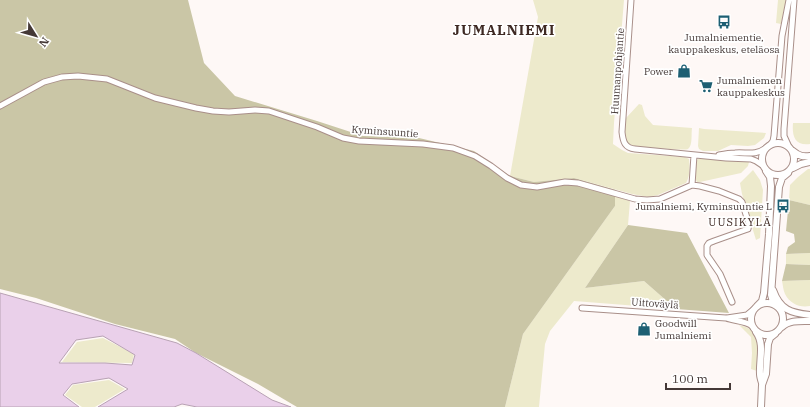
<svg xmlns="http://www.w3.org/2000/svg" width="810" height="407" font-family="'IBM Plex Serif',serif">
<style>
.green{fill:#edeacc}
.forest{fill:#cac6a6}
.water{fill:#ead0ea;stroke:#b8a2b4;fill-rule:evenodd}
.lines{fill:none;stroke-linecap:round;stroke-linejoin:round}
.minor-casing{stroke:#a98f89;stroke-width:7}
.tertiary-casing{stroke:#a98f89;stroke-width:8}
.minor{stroke:#fff;stroke-width:5}
.tertiary{stroke:#fff;stroke-width:6}
.labels{text-anchor:middle;stroke-width:3.5;stroke-linejoin:round;paint-order:stroke}
.poi-label{font-size:10px;fill:#443836;stroke:#fff;text-anchor:end}
.street-label{font-size:10px;fill:#443836;stroke:#fff}
.neighbourhood-label{font-size:11px;letter-spacing:1px;fill:#3e2923;stroke:#fff}
.district-label{font-size:14px;font-weight:bold;letter-spacing:1px;fill:#3e2923;stroke:#fff}
</style>
<rect width="100%" height="100%" fill="#fef8f6"/>
<path class="green" d="M533 0H624L614 123 613 144 622 150 628 153 685 157 689 159C690 166 690 177 686 183L658 195 648 197 632 194 574 178 534 182 510 176 538 17Z
M778 0H786L781 24 776 23Z
M639 104 642 105 645 116 653 125 692 128C691 134 693 145 688 149 685 151 641 147 635 146 633 146 629 144 627 142 624 138 625 123 626 118Z
M793 123H810V144C794 146 792 135 793 123Z
M699 128 704 129 766 133 764 138 755 145 748 146 731 145 718 151H703L699 149 698 146Z
M702 158 743 161 749 162 748 166 741 173 700 182H697L695 178 696 161 698 159Z
M808 169H810V205L789 200 790 185 798 177Z
M753 170 760 180 763 190 760 238 756 240 742 194 740 183Z
M615 196 630 201 628 225 585 288 644 281 676 309 574 301 550 331 545 344 539 407H505L523 334 615 206Z
M810 253V265L786 264V254Z
M810 280V306C800 308 790 304 785 294 783 290 783 285 782 281Z
M739 325C764 330 758 351 757 371L751 369 752 353 751 337Z
M103 338 134 354 132 363 62 362 77 342Z
M109 380 125 389 95 407H82L65 395 73 385Z"/>
<path class="forest" d="M0 0H188L204 63 235 96 317 121 363 136 419 138 474 151 510 176 534 182 574 178 616 190 615 196V206L523 334 505 407H297L258 384 196 353 175 339 115 324 36 298 0 289Z
M789 200 810 205V253L786 254 788 247 795 242 794 234 786 231Z
M628 225 687 233 729 313 676 309 644 281 585 288Z
M786 264 810 265V280L782 281Z"/>
<path class="water" d="M0 293 177 343 196 353 272 400 291 407H197L182 404 174 407H98L128 389 109 378 72 384 63 395 79 407H0ZM103 336 135 355 132 365 105 363H59L76 340Z"/>
<g class="lines">
<g class="minor-casing">
<path id="minor" d="M631 0 622 132C623 142 625 148 635 149L726 158 751 159 756 161 762 165
M0 106 44 82 62 77 78 76 107 79 155 98 196 108 213 111 229 112 255 110 269 111 317 127 343 138 359 141 423 144 453 148 475 156 491 166 507 178 521 185 537 187 565 182 578 183 635 199 647 200 660 199 692 185 700 186 719 191 739 199 742 202 749 224 748 229 745 230 714 241 709 243 707 246V255L720 274 732 302
M770 145 773 141 774 136 782 36 789 0
M789 147 784 136V129L794 0
M719 155C724 154 730 153 735 153 747 152 755 156 766 148
M692 185 694 155
M582 308 726 318C734 321 746 321 752 326
M727 318 747 315 753 310"/>
</g>
<g class="tertiary-casing">
<path id="tertiary" d="M762 159a16 16 0 1 1 32 0a16 16 0 1 1-32 0Z
M793 151C799 156 803 157 810 156
M793 168 801 164 810 162
M773 290C780 310 791 313 810 315
M751 319a16 16 0 1 1 32 0a16 16 0 1 1-32 0Z
M757 306 762 301 764 293 769 234 771 186 770 177 766 171
M777 306 773 302 771 295 779 187 782 178 788 173
M782 327C789 320 800 321 810 321
M756 332C765 344 759 360 760 374 760 377 761 380 762 383
M761 407 762 385 766 374 768 344 770 338 775 334"/>
</g>
<use href="#minor" class="minor"/>
<use href="#tertiary" class="tertiary"/>
</g>
<defs>
<g id="bus-bare" transform="scale(1.08)"><path d="M-5-6H5V4H4V6H2V4H-2V6H-4V4H-5ZM-3.5-4V0h7V-4ZM-3.5 1.2v1.5H-2V1.2ZM2 1.2v1.5H3.5V1.2Z" fill="#1d5f73" stroke="#fff" stroke-width="2.5" paint-order="stroke"/></g>
<g id="shop-bare" transform="scale(1.08)"><path d="M-5-2.5h2.3a2.7 3.5 0 0 1 5.4 0H5L5.5 6h-11ZM-1.5-2.5h3a1.5 2.3 0 0 0-3 0Z" fill="#1d5f73" stroke="#fff" stroke-width="2.5" paint-order="stroke"/></g>
<g id="supermarket-bare" transform="scale(1.08)"><path d="M-6-5.5h2.5l.6 2H6L4.5 2H-2.5L-4.4-4H-6ZM-1.5 3.2a1.3 1.3 0 1 0 .1 0ZM3 3.2a1.3 1.3 0 1 0 .1 0Z" fill="#1d5f73" stroke="#fff" stroke-width="2.5" paint-order="stroke"/></g>
</defs>
<g fill-rule="evenodd">
<use href="#bus-bare" x="724" y="22"/>
<use href="#shop-bare" x="684" y="71"/>
<use href="#supermarket-bare" x="706" y="86"/>
<use href="#bus-bare" x="783" y="206"/>
<use href="#shop-bare" x="644" y="329"/>
</g>
<g class="labels">
<g class="poi-label">
<text x="724" y="41" text-anchor="middle">Jumalniementie,<tspan x="724" dy="12">kauppakeskus, eteläosa</tspan></text>
<text x="673" y="75">Power</text>
<text x="717" y="84" text-anchor="start">Jumalniemen<tspan x="717" dy="12">kauppakeskus</tspan></text>
<text x="772" y="210">Jumalniemi, Kyminsuuntie L</text>
<text x="655" y="327" text-anchor="start">Goodwill<tspan x="655" dy="12">Jumalniemi</tspan></text>
</g>
<g class="street-label">
<text transform="translate(617 71) rotate(-86)" y="4">Huumanpohjantie</text>
<text transform="translate(385 131) rotate(4)" y="4">Kyminsuuntie</text>
<text transform="translate(655 303) rotate(4)" y="4">Uittoväylä</text>
</g>
<g class="neighbourhood-label">
<text x="740" y="226">UUSIKYLÄ</text>
</g>
<g class="district-label">
<text x="504" y="35">JUMALNIEMI</text>
</g>
</g>
<g transform="translate(36 36) rotate(127)" stroke="#ffffff" stroke-width="3" paint-order="stroke">
<path d="M0-3L7 15L0 10L-7 15Z" fill="#443836"/>
<text y="-6" font-size="11" font-weight="bold" text-anchor="middle" fill="#443836">N</text>
</g>
<path d="M666 383v6h64v-6" fill="none" stroke="#443836" stroke-width="2"/>
<text x="672" y="383" font-size="12" fill="#443836" stroke="#ffffff" stroke-width="3" paint-order="stroke">100 m</text>
</svg>
